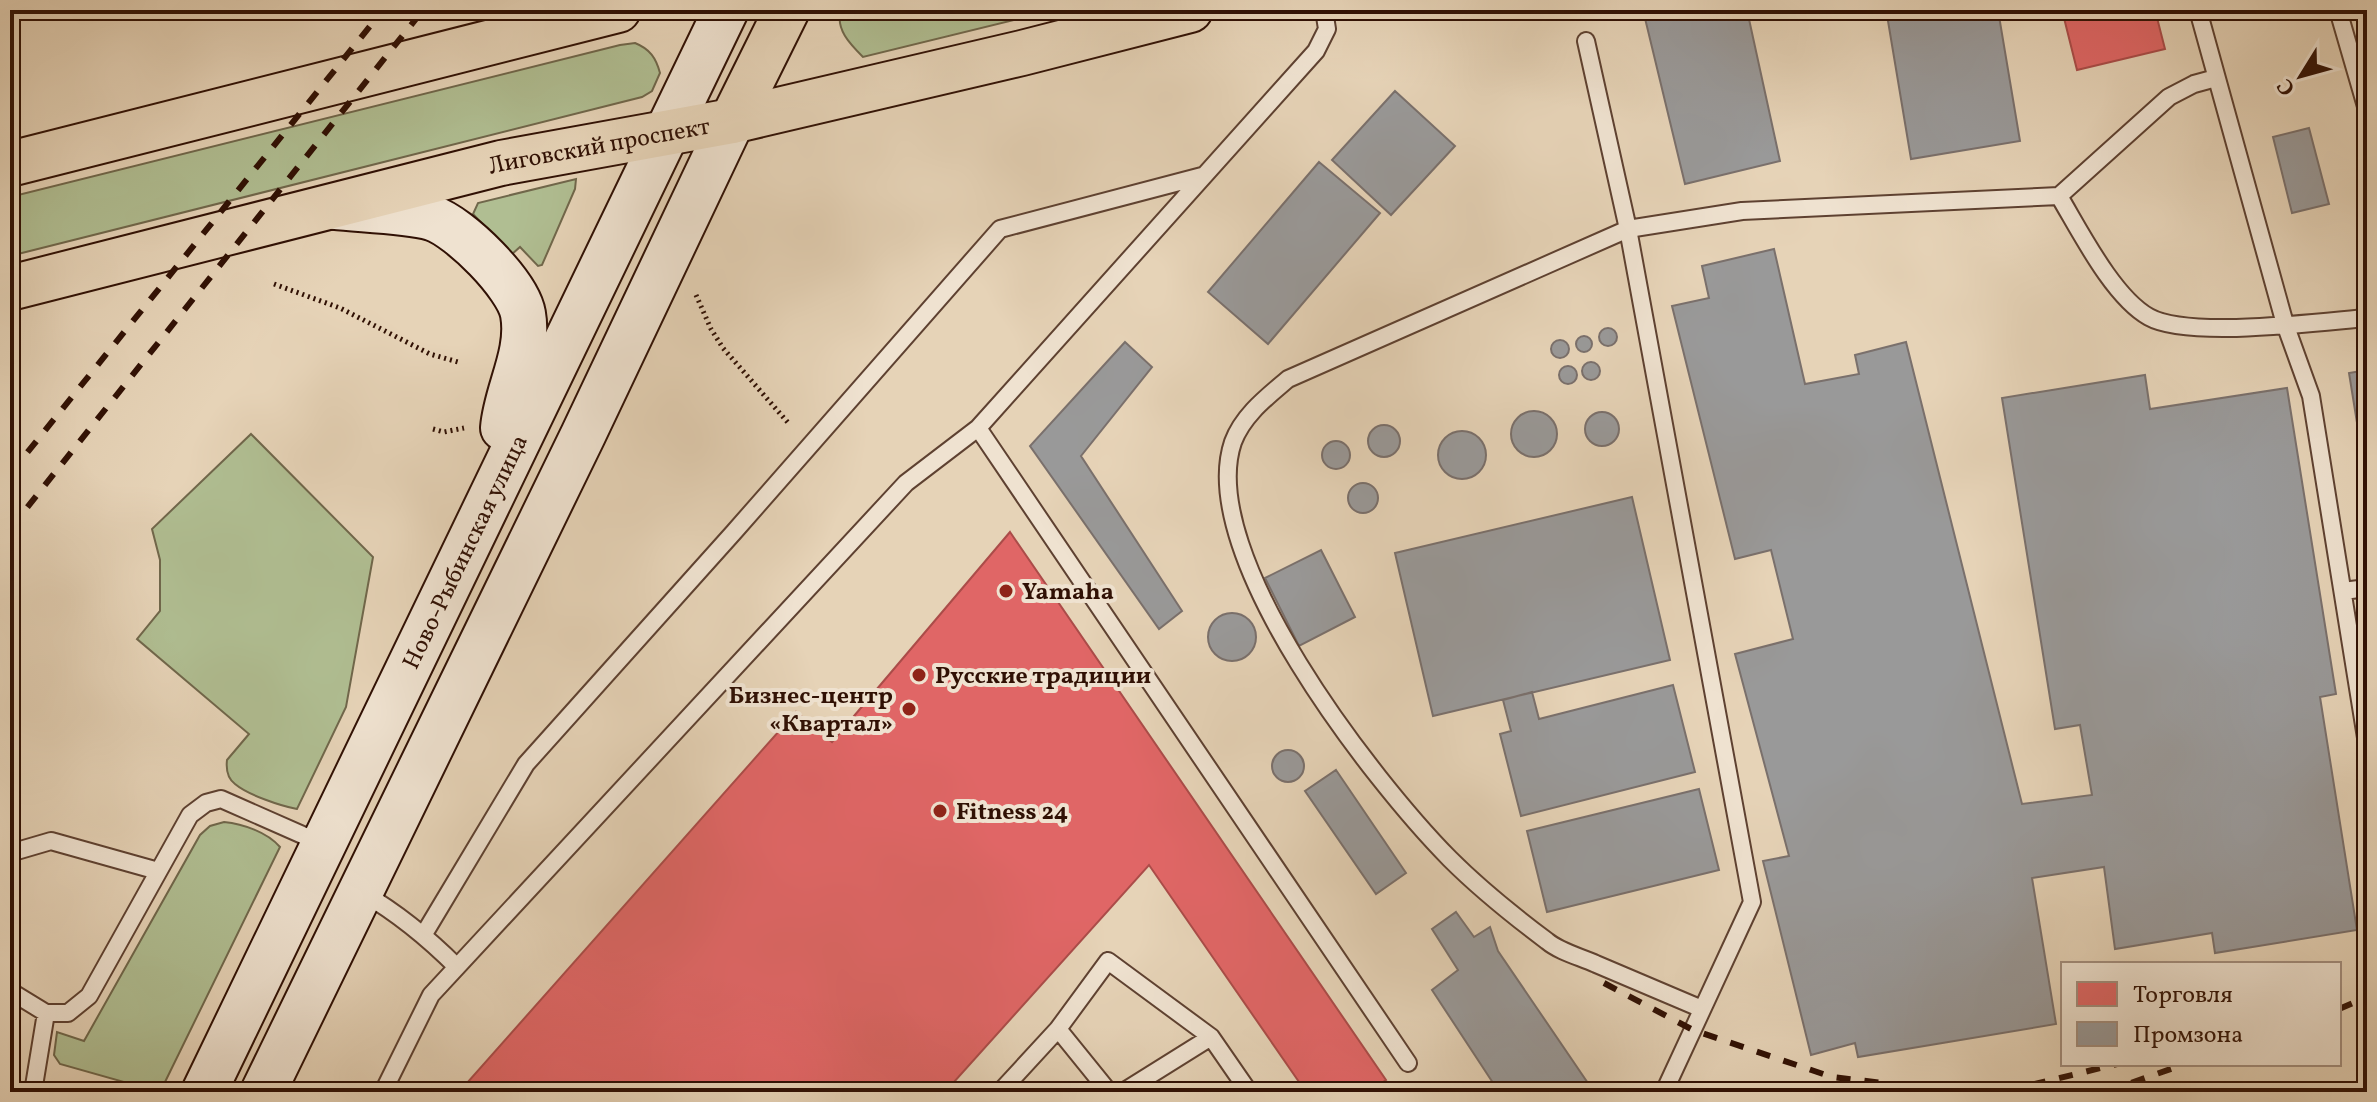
<svg xmlns="http://www.w3.org/2000/svg" width="2377" height="1102" font-family="Vollkorn,serif">
<style>
.green{fill:#b0be92;stroke:#70674b;stroke-width:2}
.shops{fill:#e06666;stroke:#ab4c49;stroke-width:2}
.industry{fill:#999;stroke:#7a706c;stroke-width:2}
.lines{fill:none;stroke-linecap:round;stroke-linejoin:round}
.lane-casing{stroke:#5e4131;stroke-width:20}
.secondary-casing{stroke:#301004;stroke-width:48}
.primary-casing{stroke:#301004;stroke-width:48}
.path{stroke:#301004;stroke-width:5;stroke-dasharray:2 4;stroke-linecap:butt}
.lane{stroke:#efe2d0;stroke-width:16}
.secondary{stroke:#efe2d0;stroke-width:44}
.primary{stroke:#e6d3b7;stroke-width:44}
.rail{stroke:#301004;stroke-width:6;stroke-dasharray:14 14;stroke-linecap:butt}
.poi-dot{fill:#8f2418;stroke:#efe2d0;stroke-width:3}
.labels{text-anchor:middle;stroke-width:8;stroke-linejoin:round;paint-order:stroke}
.street-label{font-size:24px;fill:#301004;stroke:#efe2d0}
.poi-label{font-size:24px;font-weight:bold;fill:#301004;stroke:#efe2d0;text-anchor:start}
</style>
<rect width="100%" height="100%" fill="#e6d3b7"/>
<filter id="stains"><feTurbulence type="fractalNoise" baseFrequency=".0025" numOctaves="4"/><feColorMatrix values="0 0 0 0 .2 0 0 0 0 .09 0 0 0 0 .02 0 0 0 .5 -.17"/></filter>
<radialGradient id="worn" r=".72"><stop offset=".6" stop-color="#630" stop-opacity="0"/><stop offset="1" stop-color="#630" stop-opacity=".3"/></radialGradient>
<path class="green" d="M841 10H1055L863 57C850 44 835 29 841 10Z
M635 43C650 49 656 58 660 73L652 91 642 97 10 256V197L620 45Z
M576 179 575 189 542 265 538 266 520 247 511 255 473 214 478 203Z
M251 434 373 557 346 707 297 809C281 806 248 795 235 784 227 778 226 769 227 760L249 734 137 639 160 611V560L152 529Z
M224 822C243 824 267 832 280 847L165 1082 152 1090 60 1064 54 1055 57 1032 84 1041 200 835 210 826Z"/>
<path class="shops" d="M2062 10H2155L2165 49 2077 70Z
M1010 532 1386 1080 1368 1092H1306L1149 865 945 1092H459L796 712 832 742Z"/>
<path class="industry" d="M1643 10H1747L1780 161 1685 184Z
M1917 10H1998L2020 141 1911 159 1887 15Z
M1395 91 1455 146 1391 215 1332 160Z
M2309 128 2329 204 2292 213 2273 137Z
M1319 162 1380 213 1268 344 1208 292Z
M1774 249 1805 384 1859 374 1855 355 1906 342 2022 804 2092 795 2080 725 2055 729 2002 398 2145 375 2150 409 2287 388 2336 694 2320 697 2357 930 2215 953 2212 933 2115 949 2104 867 2032 878 2056 1024 1858 1057 1855 1043 1811 1055 1763 861 1789 856 1735 654 1793 639 1771 550 1735 559 1672 306 1709 298 1702 266Z
M1599 337a9 9 0 1 1 18 0a9 9 0 1 1-18 0Z
M1576 344a8 8 0 1 1 16 0a8 8 0 1 1-16 0Z
M1551 349a9 9 0 1 1 18 0a9 9 0 1 1-18 0Z
M1125 342 1152 367 1081 456 1182 611 1159 629 1030 446Z
M1582 371a9 9 0 1 1 18 0a9 9 0 1 1-18 0Z
M1559 375a9 9 0 1 1 18 0a9 9 0 1 1-18 0Z
M2367 370V459L2363 460 2349 373Z
M1511 434a23 23 0 1 1 46 0a23 23 0 1 1-46 0Z
M1585 429a17 17 0 1 1 34 0a17 17 0 1 1-34 0Z
M1368 441a16 16 0 1 1 32 0a16 16 0 1 1-32 0Z
M1438 455a24 24 0 1 1 48 0a24 24 0 1 1-48 0Z
M1322 455a14 14 0 1 1 28 0a14 14 0 1 1-28 0Z
M1348 498a15 15 0 1 1 30 0a15 15 0 1 1-30 0Z
M1632 497 1670 660 1433 716 1395 553Z
M1321 550 1355 617 1299 646 1265 578Z
M1208 637a24 24 0 1 1 48 0a24 24 0 1 1-48 0Z
M1673 685 1695 772 1521 816 1500 734 1511 731 1503 700 1532 692 1539 719Z
M1272 766a16 16 0 1 1 32 0a16 16 0 1 1-32 0Z
M1336 770 1406 873 1376 894 1305 791Z
M1699 789 1719 870 1547 912 1527 831Z
M1456 912 1474 937 1490 927 1498 951 1594 1092H1499L1432 990 1458 970 1432 929Z"/>
<g class="lines">
<g class="lane-casing">
<path id="lane" d="M2198 10 2285 324 2311 396 2367 744
M2338 10 2367 110
M1586 41 1628 229 1752 902 1664 1092
M2216 78 2194 84 2169 97 2059 196C2080 231 2113 297 2149 317 2188 339 2319 322 2367 318
M978 428 1408 1063
M2343 591 2367 588
M10 853 51 841 158 871
M363 893C399 914 428 938 457 967
M424 934 526 764 734 532 1000 229 1202 176
M10 991 46 1013H68L89 996 190 815 206 803 221 799 323 844
M1702 1009C1667 994 1632 979 1596 964 1581 957 1560 952 1547 941 1515 917 1478 887 1450 859 1374 782 1195 554 1233 442 1243 415 1267 397 1288 379L1628 229 1742 211 2059 196
M1058 1029 1109 1092
M33 1092 46 1013
M383 1092 431 995 906 483 978 428 1316 51 1327 29 1324 10
M1000 1092 1058 1029 1108 961 1211 1037 1249 1092
M1123 1092 1211 1037"/>
</g>
<g class="secondary-casing">
<g id="secondary">
<path d="M334 207C362 210 406 211 432 218 460 227 518 285 523 314 530 353 506 391 503 428"/>
<path id="s1" d="M204 1092 726 10"/>
<path d="M263 1092 583 435 732 121"/>
</g>
</g>
<g class="primary-casing">
<g id="primary">
<path d="M732 121 787 10"/>
<path d="M10 164 618 10"/>
<path id="s2" d="M10 288 501 163 732 121 1022 53 1190 10"/>
</g>
</g>
<path class="path" d="M274 284 340 308 430 354 458 362
M696 295 711 329 723 348 790 425
M433 429 444 432 464 428"/>
<use href="#lane" class="lane"/>
<use href="#secondary" class="secondary"/>
<use href="#primary" class="primary"/>
<path class="rail" d="M10 474 383 10
M10 529 423 10
M1604 983 1693 1030 1832 1077 1935 1089 2035 1084 2117 1064
M2339 1009 2367 997
M2105 1092 2185 1064"/>
</g>
<g class="poi-dot">
<circle cx="1006" cy="591" r="8"/>
<circle cx="919" cy="675" r="8"/>
<circle cx="909" cy="709" r="8"/>
<circle cx="940" cy="811" r="8"/>
</g>
<g class="labels">
<g class="street-label">
<text dy="8" stroke="none"><textPath href="#s2" startOffset="606">Лиговский проспект</textPath></text>
<text dy="8" stroke="none"><textPath href="#s1" startOffset="600">Ново-Рыбинская улица</textPath></text>
</g>
<g class="poi-label">
<text x="1022" y="599">Yamaha</text>
<text x="935" y="683">Русские традиции</text>
<text x="893" y="703" text-anchor="end">Бизнес-центр<tspan x="893" dy="28">«Квартал»</tspan></text>
<text x="956" y="819">Fitness 24</text>
</g>
</g>
<rect width="2377" height="1102" fill="none" stroke="#e6d3b7" stroke-width="40"/>
<rect x="12" y="12" width="2353" height="1078" fill="none" stroke="#301004" stroke-width="4"/>
<rect x="20" y="20" width="2337" height="1062" fill="none" stroke="#301004" stroke-width="2"/>
<rect x="2061" y="962" width="280" height="104" fill="#efe2d0" stroke="#a38e7e" stroke-width="2"/>
<rect x="2077" y="982" width="40" height="24" fill="#e06666" stroke="#a38e7e" stroke-width="2"/>
<text x="2133" y="1002" font-size="24" fill="#301004">Торговля</text>
<rect x="2077" y="1022" width="40" height="24" fill="#999999" stroke="#a38e7e" stroke-width="2"/>
<text x="2133" y="1042" font-size="24" fill="#301004">Промзона</text>
<g transform="translate(2301 76) rotate(233)" stroke="#efe2d0" stroke-width="6" paint-order="stroke">
<path d="M0-6L14 30L0 20L-14 30Z" fill="#301004"/>
<text y="-12" font-size="22" font-weight="bold" text-anchor="middle" fill="#301004">С</text>
</g>
<rect width="100%" height="100%" filter="url(#stains)"/>
<rect width="100%" height="100%" fill="url(#worn)"/>
</svg>
